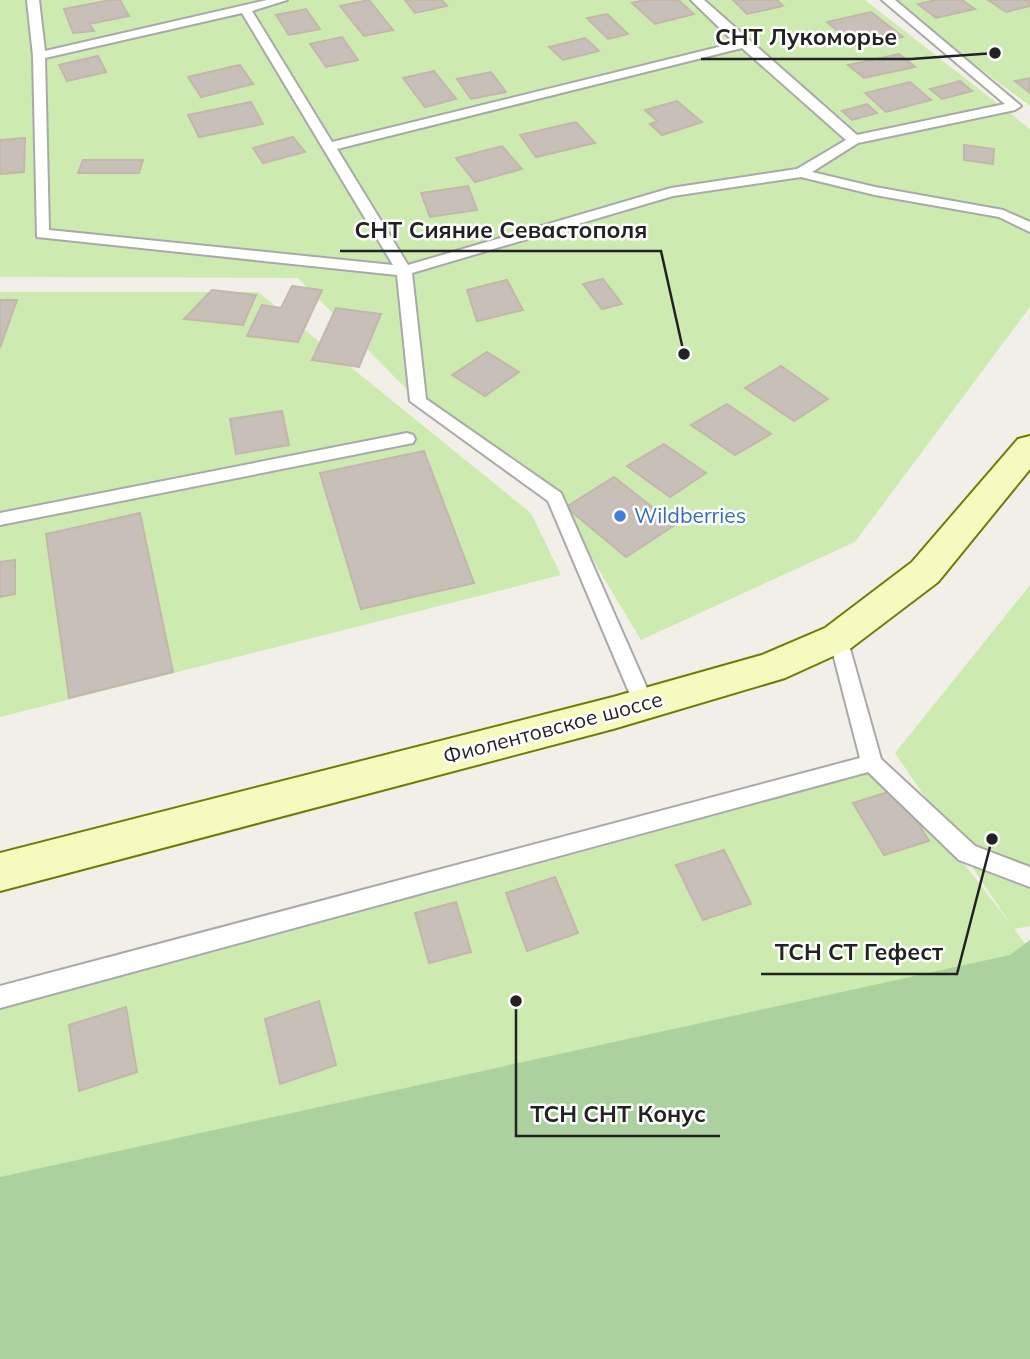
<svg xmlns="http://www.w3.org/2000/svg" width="1030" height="1359" font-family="Mulish,sans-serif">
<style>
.grass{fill:#cdebb0}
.forest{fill:#add19e}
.building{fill:#c7bfb8;stroke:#c4b6ab;stroke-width:2}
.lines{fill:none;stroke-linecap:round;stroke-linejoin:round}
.service-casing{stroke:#a9a9a9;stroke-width:4}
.secondary-casing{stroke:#707d05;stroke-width:4}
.service{fill:#fff;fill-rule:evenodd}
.secondary{fill:#f7fabf;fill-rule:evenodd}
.shop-dot{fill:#3f7fe0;stroke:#fff;stroke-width:2.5}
.labels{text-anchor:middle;stroke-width:5;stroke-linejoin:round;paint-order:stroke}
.shop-label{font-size:21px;fill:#366cbe;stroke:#fff;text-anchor:start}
.street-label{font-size:21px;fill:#222;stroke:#fff}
.leader{fill:none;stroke:#222;stroke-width:2.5}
.callout-dot{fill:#222;stroke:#fff;stroke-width:2.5}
.callout-label{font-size:23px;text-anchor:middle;font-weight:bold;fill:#222;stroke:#fff;stroke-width:5;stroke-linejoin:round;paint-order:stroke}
</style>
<rect width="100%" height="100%" fill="#f2efe9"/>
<path class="grass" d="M0 0H865L1030 129V307L855 542 641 640 555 497 418 401 298 278 0 277Z
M889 0H1030V106Z
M0 292H258L531 513 561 575 0 717Z
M1030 585V926L1014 929 1030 950 0 1248V1008L476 881 890 767 1012 926 895 753Z"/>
<path class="forest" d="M1030 940V1359H0V1177L1010 955Z"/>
<path class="building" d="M111 0H120L129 16 89 24 94 31 73 33 64 9Z
M369 0 393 30 364 36 340 6Z
M405 0H442L447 6 415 13Z
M644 0H678L694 14 655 24 632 3Z
M733 0H777L783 6 747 14Z
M936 0H962L975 9 936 18 918 4Z
M988 0H1030V6L1006 12Z
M306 9 320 29 289 35 276 15Z
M871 12 903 37 858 48 827 22Z
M607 14 628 34 608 39 587 18Z
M342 37 358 60 326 67 310 44Z
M585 38 599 51 563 60 549 47Z
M899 54 915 67 864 78 848 65Z
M98 56 106 72 67 81 59 65Z
M240 65 253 84 201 97 188 77Z
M434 71 456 99 425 107 403 78Z
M491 72 506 92 471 99 457 79Z
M1030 78V93L1015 81Z
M960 81 972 91 942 99 930 89Z
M910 82 931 100 886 112 865 93Z
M677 101 702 122 662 135 650 124 657 121 645 110Z
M251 102 263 124 199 137 188 115Z
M867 104 877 113 852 120 842 111Z
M576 122 595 143 536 157 520 135Z
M293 137 305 152 263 163 253 148Z
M25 138 24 172 0 174V140Z
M964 145 994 149 993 164 964 160Z
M502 146 522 169 475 182 456 158Z
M83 160H143L139 173H78Z
M468 186 477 210 430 217 421 193Z
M603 279 622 304 602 309 583 284Z
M507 280 523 310 477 321 467 290Z
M292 286 322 290 298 342 247 336 262 305 281 308Z
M212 290 256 295 243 325 184 319Z
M0 300H17L0 348Z
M336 308 381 314 359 367 312 360Z
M487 352 519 372 485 396 452 375Z
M781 366 828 399 794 421 745 388Z
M727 404 771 434 735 455 691 425Z
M282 411 289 445 236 454 230 419Z
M664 444 706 473 670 497 627 466Z
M424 451 474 583 361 609 320 473Z
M614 477 675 525 626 557 566 507Z
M140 513 173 672 69 698 46 534Z
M15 560V594L0 597V562Z
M897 789 929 841 884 855 853 803Z
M724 850 751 904 703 920 676 865Z
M555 877 578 933 527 951 506 893Z
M456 902 471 952 429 963 415 913Z
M319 1001 336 1065 280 1084 265 1019Z
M126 1007 137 1072 79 1091 69 1025Z"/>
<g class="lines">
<g class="service-casing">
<path id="service" d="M27 0H39L45 51 267 0H287L252 11 332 142 735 43 691 0H704L857 135 1005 104 882 0H895L1021 106 1015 110 858 143 812 172 875 187 1003 210 1030 222V232L999 217 875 195 801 177 673 196 412 273 426 399 561 493 654 704 651 710 644 712 637 710 634 704 548 501 410 401 397 275 37 237 33 56ZM242 13 393 265 49 230 45 58ZM742 48 846 140 797 169 671 188 408 265 337 149Z
M407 433 413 435 415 439 413 443 0 525V513Z
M838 631 845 633 847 638 881 759 975 846 1030 867V887L959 860 868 772 0 1008V986L860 758 829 638 831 633Z"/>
</g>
<g class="secondary-casing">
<path id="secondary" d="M1030 436V469L938 582 851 648 785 678 613 729 0 891V853L613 697 762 655 825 628 912 562 1018 439Z"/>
</g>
<use href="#service" class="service"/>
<use href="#secondary" class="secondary"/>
</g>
<circle class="shop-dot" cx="620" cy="516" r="7"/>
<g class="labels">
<g class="shop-label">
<text x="634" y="523">Wildberries</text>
</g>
<g class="street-label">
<text transform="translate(553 728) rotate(-15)" y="7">Фиолентовское шоссе</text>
</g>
</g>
<path class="leader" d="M995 53L911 59H701M684 354L661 251H340M992 839L957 974H761M516 1001L516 1136H720"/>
<g class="callout-dot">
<circle cx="995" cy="53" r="7"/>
<circle cx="684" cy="354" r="7"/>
<circle cx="992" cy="839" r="7"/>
<circle cx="516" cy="1001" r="7"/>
</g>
<g class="callout-label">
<text x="806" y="45">СНТ Лукоморье</text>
<text x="501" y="238">СНТ Сияние Севастополя</text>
<text x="859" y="960">ТСН СТ Гефест</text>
<text x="618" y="1122">ТСН СНТ Конус</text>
</g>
</svg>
